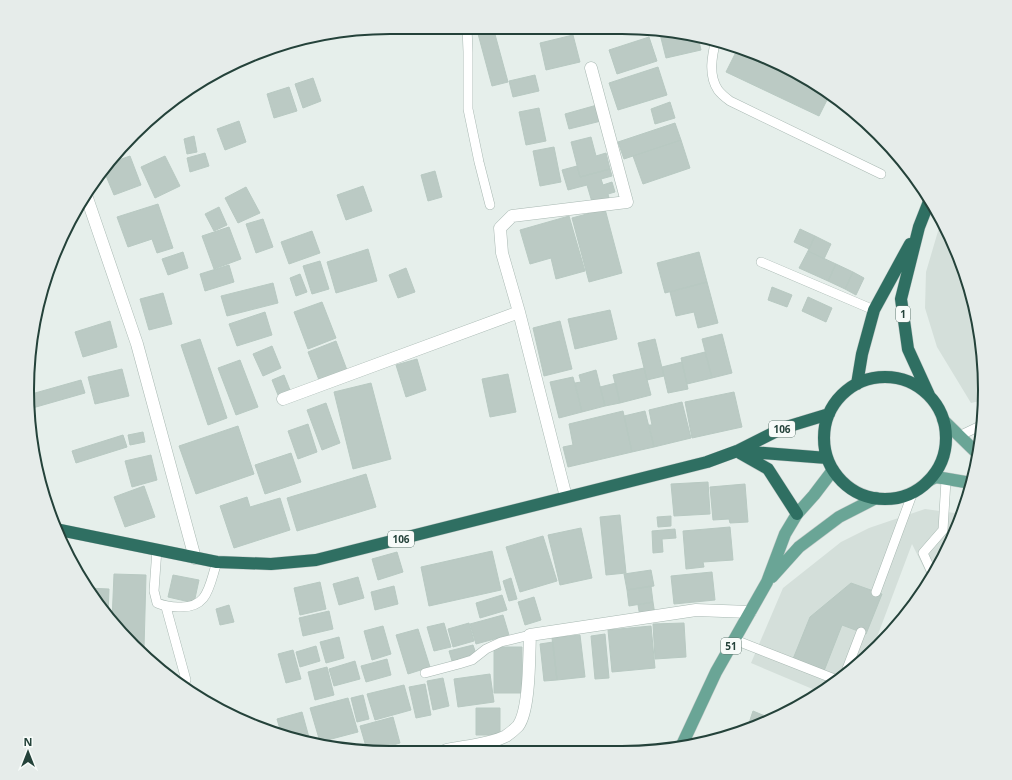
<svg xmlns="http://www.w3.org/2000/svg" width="1012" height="780" font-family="'Open Sans',sans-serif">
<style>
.built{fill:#d4dfda}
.building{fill:#bbcac4;stroke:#b8c9c2}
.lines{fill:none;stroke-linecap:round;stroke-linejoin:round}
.lane-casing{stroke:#a8b8b2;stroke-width:10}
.street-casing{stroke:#a8b8b2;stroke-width:13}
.primary-casing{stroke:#c2cac8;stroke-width:13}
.highway-casing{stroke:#c2cac8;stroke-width:13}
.lane{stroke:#fff;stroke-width:9}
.street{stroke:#fff;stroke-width:12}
.primary{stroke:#6aa596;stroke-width:12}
.highway{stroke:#2f6f62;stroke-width:12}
.labels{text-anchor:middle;stroke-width:3.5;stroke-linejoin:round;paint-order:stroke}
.shield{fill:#f7fbf9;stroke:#637a73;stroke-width:1}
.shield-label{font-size:10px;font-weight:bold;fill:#24423a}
.rim{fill:none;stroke:#24423a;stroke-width:2}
</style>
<rect width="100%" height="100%" fill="#e6efeb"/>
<path class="built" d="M941 221 957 251 978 319 985 390 984 400 971 403 937 347 925 308 926 272Z
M925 509 962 514 957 529 930 580 912 544 871 653 822 693 751 663 783 588 841 542 869 528Z"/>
<path class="building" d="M489 27H493L508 82 492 86 477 30Z
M659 30 698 37 701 50 666 58Z
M573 35 580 62 546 70 540 43Z
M649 37 657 61 617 74 609 50Z
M738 48 783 65 830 94 819 116 726 72Z
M658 67 667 95 618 110 609 83Z
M535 75 539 91 513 97 509 81Z
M313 78 321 101 303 108 295 84Z
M289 87 297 111 274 118 267 94Z
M670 102 675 118 655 124 651 109Z
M597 105 601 121 569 129 565 114Z
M539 108 546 141 526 145 519 112Z
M239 121 246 142 225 150 217 129Z
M675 123 681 140 624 159 618 142Z
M194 136 197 152 187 154 184 139Z
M591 137 596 156 606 153 610 169 580 177 571 142Z
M681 140 690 168 643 184 633 156Z
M554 147 561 182 540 186 533 151Z
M205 153 209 166 190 172 187 158Z
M130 156 141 185 114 195 104 171 110 163Z
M165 156 180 186 155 198 141 167Z
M577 166 580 177 610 169 612 176 601 179 603 185 612 182 615 192 608 194 609 198 592 202 587 185 568 190 562 170Z
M435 171 442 197 428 201 421 175Z
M363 186 372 211 346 220 337 195Z
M246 187 260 213 238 223 225 198Z
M158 204 173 248 157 253 152 239 128 247 117 217Z
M219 207 227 225 214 231 205 214Z
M605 209 622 273 589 282 572 218Z
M569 216 585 271 556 279 551 258 530 264 520 230Z
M263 219 273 247 256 253 246 224Z
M229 227 241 259 214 269 202 236Z
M800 229 815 236 809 249 794 242Z
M312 231 320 253 289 264 281 242Z
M815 236 831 244 824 259 808 251Z
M368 249 377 281 336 293 327 262Z
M808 251 836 264 828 281 799 268Z
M183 252 188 268 168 275 162 259Z
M699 252 707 282 665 293 657 263Z
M320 261 329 289 312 294 303 266Z
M836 264 853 272 845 289 828 281Z
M229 265 234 282 205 291 200 274Z
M406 268 415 292 398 298 389 275Z
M853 272 864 278 856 295 845 289Z
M300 274 307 292 296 296 290 278Z
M707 282 718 323 698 328 694 312 676 316 670 292Z
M273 283 278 303 227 316 221 296Z
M772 287 792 295 787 307 768 300Z
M163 293 172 324 149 330 140 299Z
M808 297 832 308 826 322 802 311Z
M322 302 336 338 308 349 294 312Z
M610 310 617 339 575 349 568 319Z
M265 312 272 335 237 346 229 324Z
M110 321 117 347 83 357 75 332Z
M560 321 572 369 544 376 533 328Z
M722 334 732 373 712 378 702 339Z
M200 339 227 418 208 425 181 345Z
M655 339 664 376 647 380 638 343Z
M336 341 347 370 319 380 308 352Z
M272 346 281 368 263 376 253 354Z
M705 352 712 378 687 384 681 358Z
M417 359 426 390 406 397 396 365Z
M240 360 258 407 236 415 218 368Z
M682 362 688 389 668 393 662 367Z
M644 368 651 395 620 403 613 375Z
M122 369 129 396 95 404 88 377Z
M596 370 605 406 582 412 575 383 581 382 579 375Z
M508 374 516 412 490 417 482 379Z
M284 375 290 390 278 395 272 380Z
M573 377 582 412 559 418 550 382Z
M81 380 85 393 29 409 28 395Z
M371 383 391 459 353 469 334 392Z
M616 383 620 403 605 406 600 387Z
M734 392 742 427 692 438 685 402Z
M682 402 691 438 654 447 649 425H652L649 410Z
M326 403 340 443 322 450 307 410Z
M623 411 632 452 568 467 563 447 573 445 569 424Z
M645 411 654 447 632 452 624 416Z
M308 424 317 452 298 459 288 431Z
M238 426 254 474 196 494 179 446Z
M143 432 145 442 130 445 128 435Z
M123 435 127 447 76 463 72 451Z
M291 453 301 482 265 494 255 465Z
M151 455 157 480 132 487 125 461Z
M366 474 376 507 297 531 287 498Z
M708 482 710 514 674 516 671 484Z
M745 484 748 522 730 523 729 519 713 520 710 487Z
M144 486 155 517 125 527 114 497Z
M247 497 250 507 280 498 290 530 234 548 220 506Z
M620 515 626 573 606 575 600 517Z
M671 516V526L658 527 657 517Z
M730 527 733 560 703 562 704 567 686 569 683 531Z
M581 528 592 578 560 585 548 535Z
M675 529 676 538 662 539 663 552 653 553 652 531Z
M543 536 557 581 520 592 506 547Z
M492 551 501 590 429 606 421 567Z
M397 552 403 572 378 580 372 559Z
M651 570 654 586 627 590 624 574Z
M712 572 715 600 674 604 671 576Z
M114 574 146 575 144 649H136L133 647 112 621Z
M173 575 199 580 194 603 168 597Z
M358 577 364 598 339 605 333 584Z
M511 578 517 599 509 601 503 581Z
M320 582 326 609 300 615 294 588Z
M851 583 882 594 866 634 842 625 824 671 793 659 810 617Z
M394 586 398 604 375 610 371 592Z
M651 586 653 602 629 606 627 590Z
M87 588 109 589 108 616 88 591Z
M502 595 507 610 480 618 476 603Z
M534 597 541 620 525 625 518 602Z
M653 602 655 615 640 617 638 605Z
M229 605 234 622 220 625 216 609Z
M329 611 333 629 303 636 299 618Z
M503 615 509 635 476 644 470 624Z
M444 623 451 647 434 651 427 627Z
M469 623 474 641 453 647 448 629Z
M684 623 686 657 655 659 653 624Z
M383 626 391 654 372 660 364 631Z
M651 626 655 668 612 672 608 630Z
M418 629 430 667 408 674 396 635Z
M605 634 609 678 595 679 591 636Z
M580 635 585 677 557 680 552 638Z
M339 637 344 658 326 663 320 642Z
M553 642 557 680 544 681 540 644Z
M473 645 476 654 452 661 449 651Z
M316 646 320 661 300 667 296 652Z
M494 647H522V693H494Z
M293 650 301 679 286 683 278 654Z
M387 659 391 675 366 682 361 666Z
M355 661 360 679 334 686 329 669Z
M327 667 334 695 315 700 308 672Z
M490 674 494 702 458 707 454 679Z
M443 678 449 706 433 710 427 681Z
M425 684 431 715 416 718 409 687Z
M404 685 411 710 375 720 367 694Z
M363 695 369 719 357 722 351 698Z
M348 698 358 732 320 742 310 708Z
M476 708H500V735H476Z
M753 711 770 718 748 729H747Z
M302 712 310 741 281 733 277 719Z
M393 717 400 743 377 750H367L360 726Z"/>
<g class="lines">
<g class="lane-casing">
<path id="lane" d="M467 27 468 52V109L479 162 490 205
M716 39C712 56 708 75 718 90 721 94 726 98 730 101L881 174
M761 262 874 310
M959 436 982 425
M157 549 154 591 157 603C165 606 170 607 178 607 209 609 209 585 217 562
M933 575 923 553 943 530 946 480
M876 592 913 492
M166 607 186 680
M735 640 837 680
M425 673 459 664 472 660 486 649 501 642 530 635
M845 674 861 632"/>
</g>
<g class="street-casing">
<path id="street" d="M86 195 137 344 195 558
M283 399 519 312
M566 497 519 312 502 253 500 228 512 216 627 202 591 68
M446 750C465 746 488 745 506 736 509 734 515 729 518 726 530 710 529 656 530 635L696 610 750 612"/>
</g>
<g class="primary-casing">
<path id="primary" d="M943 420 979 455
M928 481 936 477 971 483
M772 577 799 547 839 517 876 498
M681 747 716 672 767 582 785 534 797 514 814 495 833 470"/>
</g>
<g class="highway-casing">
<path id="highway" d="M824 438a61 61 0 1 1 122 0a61 61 0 1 1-122 0Z
M857 384 862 354 874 310 910 244
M929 395 908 349 901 299 919 227 930 199
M738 451 827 458
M740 453 768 469 797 514
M60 530 217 562 271 564 316 560 707 462 737 451 783 428 829 414"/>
</g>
<use href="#lane" class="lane"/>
<use href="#street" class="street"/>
<use href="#primary" class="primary"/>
<use href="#highway" class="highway"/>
</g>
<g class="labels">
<g class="shield">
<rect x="896" y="306" width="14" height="16" rx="3"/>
<rect x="769" y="421" width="26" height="16" rx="3"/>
<rect x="388" y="531" width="26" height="16" rx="3"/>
<rect x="721" y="638" width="20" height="16" rx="3"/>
</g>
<g class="shield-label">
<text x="903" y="318">1</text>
<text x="782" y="433">106</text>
<text x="401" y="543">106</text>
<text x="731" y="650">51</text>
</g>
</g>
<path d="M0 0H1012V780H0ZM390 34H622A356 356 0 0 1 978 390V390A356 356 0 0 1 622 746H390A356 356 0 0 1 34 390V390A356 356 0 0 1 390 34Z" fill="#e6ecea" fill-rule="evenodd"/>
<path class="rim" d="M390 34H622A356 356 0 0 1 978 390V390A356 356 0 0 1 622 746H390A356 356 0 0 1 34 390V390A356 356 0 0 1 390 34Z"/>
<g transform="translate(28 752)" stroke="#f7fbf9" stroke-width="3" paint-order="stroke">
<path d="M0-3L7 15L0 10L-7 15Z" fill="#24423a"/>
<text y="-6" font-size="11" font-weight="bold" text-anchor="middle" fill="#24423a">N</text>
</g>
</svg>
